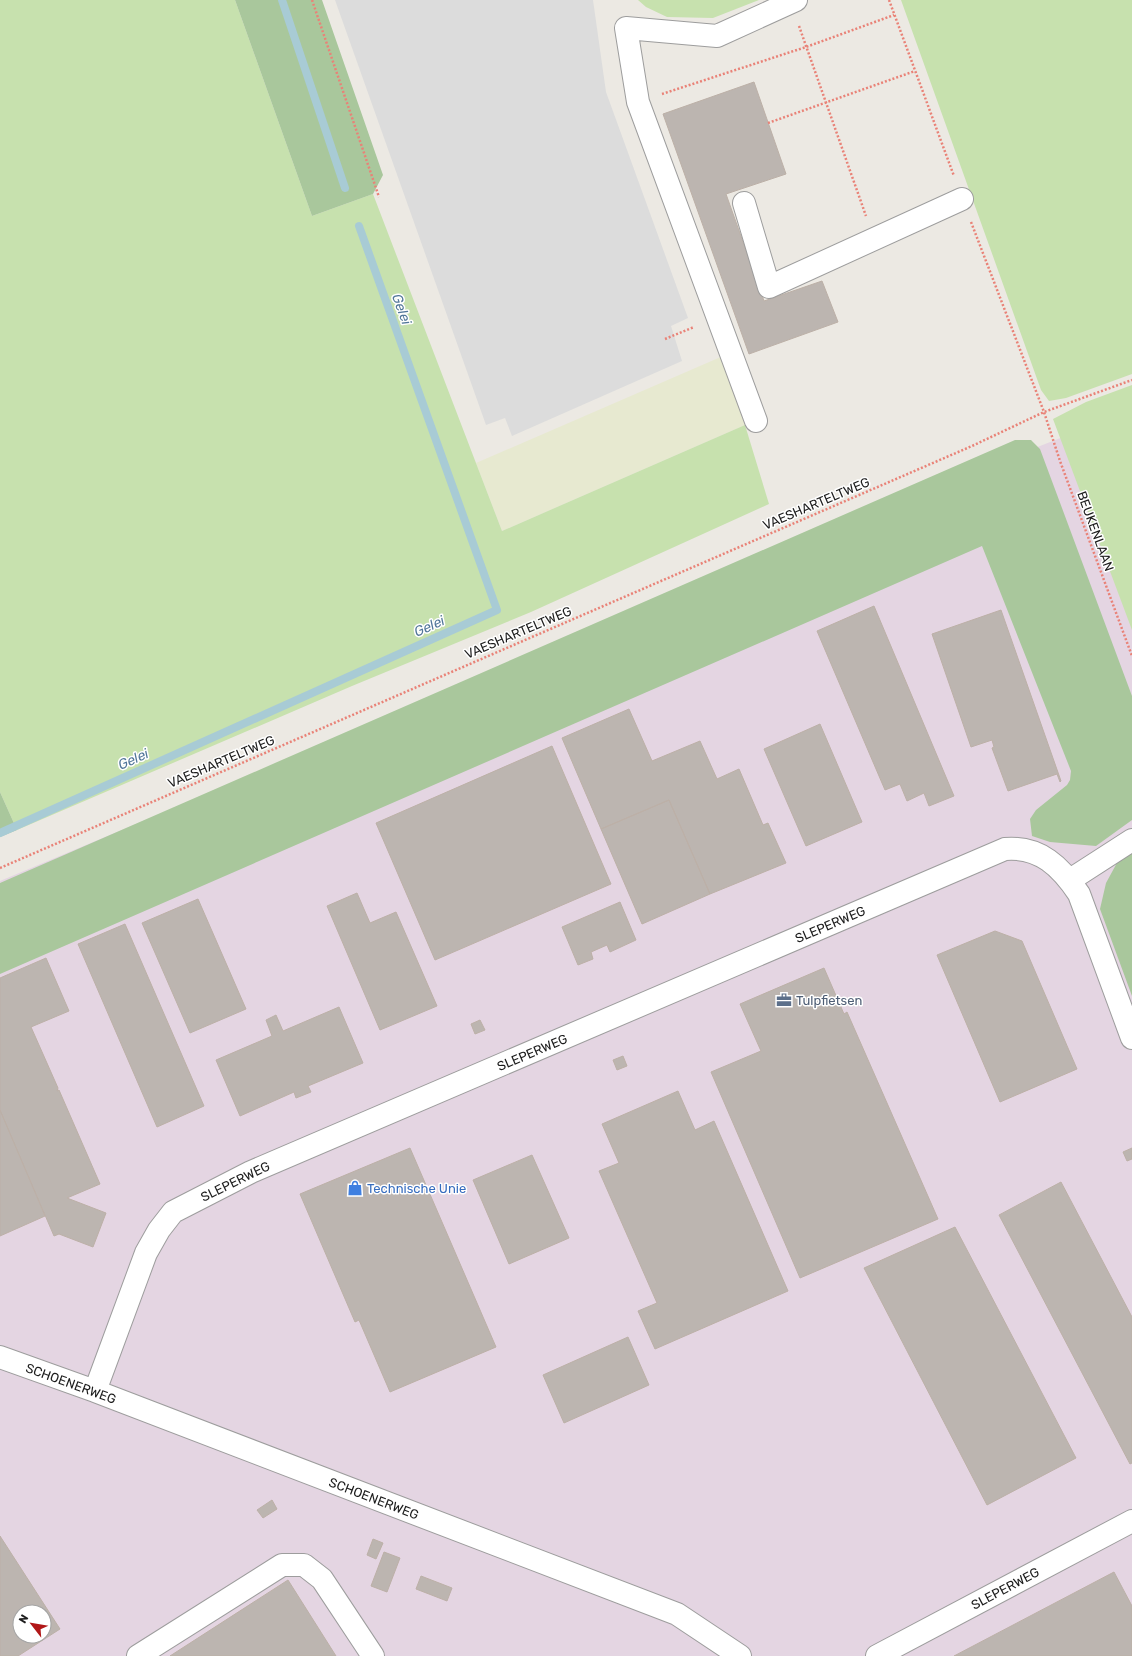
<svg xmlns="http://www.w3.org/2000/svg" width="1132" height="1656" font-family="Rubik,sans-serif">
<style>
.industrial{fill:#e4d5e2;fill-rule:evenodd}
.farmland{fill:#e7e9d0}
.grass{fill:#c7e1ae}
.forest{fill:#a9c79c}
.parking{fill:#dcdcdc}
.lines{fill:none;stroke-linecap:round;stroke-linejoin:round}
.stream{stroke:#a8cbd5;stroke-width:8}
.building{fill:#bcb5b0;stroke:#bcb0a7;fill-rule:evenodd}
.minor-casing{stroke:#9d9d9d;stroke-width:24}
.path{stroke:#e98277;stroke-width:2.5;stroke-dasharray:2 2;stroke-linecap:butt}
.minor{stroke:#fff;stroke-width:22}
.labels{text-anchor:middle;stroke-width:3;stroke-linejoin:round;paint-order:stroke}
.street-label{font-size:13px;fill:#1c1c1c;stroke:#fff}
.service-label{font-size:13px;fill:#4e5e75;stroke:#fff;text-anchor:start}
.shop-label{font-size:13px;fill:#366cbe;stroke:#fff;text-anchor:start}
.water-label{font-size:14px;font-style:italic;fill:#517699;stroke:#fff}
</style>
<rect width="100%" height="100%" fill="#ece9e3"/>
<path class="industrial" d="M1132 410V1656H0V881L1017 455ZM20 1612H44V1636H20Z"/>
<path class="farmland" d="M723 356 745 425 502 531 476 463Z"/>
<path class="grass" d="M0 0H235L312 216 373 194 502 531 745 425 769 504 531 612 352 686 17 830 0 792Z
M638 0H759L713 18 667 17 646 7Z
M901 0H1132V374L1066 398 1049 401 1041 390Z
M1132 385V630L1053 419 1086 402Z"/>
<path class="forest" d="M235 0H322L383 175 373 194 312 216Z
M1015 440H1031L1040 449 1132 696V820L1096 846 1050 842 1032 836 1030 819 1036 810 1067 785 1070 780 1071 771 982 546 0 974V883Z
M0 792 17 830 0 837Z
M1132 850V996L1100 909 1106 883 1112 872 1119 859Z"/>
<path class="parking" d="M335 0H593L606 92 688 318 671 326 682 361 512 436 505 418 486 425Z"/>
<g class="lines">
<path class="stream" d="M282 0 345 188
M0 833 497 610 359 226"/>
</g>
<path class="building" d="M754 82 786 174 726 194 764 301 822 281 838 322 749 354 663 114Z
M874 606 954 796 929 806 924 793 907 801 900 784 885 790 817 631Z
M1001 610 1061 781 1060 782 1057 774 1008 791 992 748 994 747 992 740 971 747 932 634Z
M629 709 652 761 700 741 717 779 739 769 763 825 768 823 786 863 710 894 669 800 601 829 562 738Z
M820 724 862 822 806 846 764 749Z
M552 746 611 884 435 960 376 823Z
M669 800 710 894 642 924 601 829Z
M357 893 370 923 396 912 437 1006 380 1030 327 906Z
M198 899 246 1009 190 1033 142 923Z
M620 902 636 940 610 952 607 945 591 952 593 959 578 965 562 927Z
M125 924 204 1106 157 1127 78 944Z
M995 931 1022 941 1077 1069 1000 1102 937 955Z
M46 958 69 1011 31 1027 58 1088 57 1091 59 1090 100 1184 67 1198 106 1213 93 1247 59 1234 54 1236 0 1110V978Z
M824 968 844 1014 847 1012 938 1219 800 1278 711 1072 761 1051 740 1004Z
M339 1007 363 1063 308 1086 311 1092 296 1098 294 1092 240 1116 216 1060 272 1036 266 1020 276 1015 283 1031Z
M480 1020 485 1030 475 1034 471 1024Z
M623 1056 627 1066 617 1070 613 1060Z
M678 1091 695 1130 714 1121 788 1291 655 1349 638 1311 657 1303 599 1171 619 1163 602 1124Z
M0 1110 45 1216 0 1236Z
M410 1148 496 1347 390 1392 359 1320 355 1322 300 1194Z
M1132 1148V1159L1127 1161 1123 1152Z
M532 1155 569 1238 509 1264 473 1180Z
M1061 1182 1132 1317V1463L1130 1464 999 1215Z
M955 1227 1076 1458 987 1505 864 1268Z
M628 1337 649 1385 564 1423 543 1375Z
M272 1500 277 1509 263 1518 257 1510Z
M0 1536 60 1629 18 1656H0ZM20 1612H44V1636H20Z
M373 1539 383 1543 376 1559 367 1555Z
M384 1552 400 1558 387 1592 371 1586Z
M1114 1572 1132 1606V1656H954Z
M421 1576 452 1588 447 1601 416 1589Z
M288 1580 336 1656H170Z"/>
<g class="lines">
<g class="minor-casing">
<path id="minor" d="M744 203 769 287 962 199
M756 421 638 102 626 28 717 36 796 0
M1070 880 1132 840
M0 1357 95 1391 677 1614 740 1656
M95 1391 146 1253 159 1230 173 1212 251 1172 1005 849C1040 846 1061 867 1079 894L1132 1038
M138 1656 282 1565H304L322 1579 373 1656
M877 1656 1132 1521"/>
</g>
<path class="path" d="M312 0 379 197
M889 0 954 176
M799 26 866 216
M662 94 806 47 894 15
M768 123 915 71
M971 222 1044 412 1060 461 1132 656
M665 339 694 327
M0 868 972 446 1044 412 1132 380"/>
<use href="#minor" class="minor"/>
</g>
<defs>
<g id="office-bare" transform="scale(1.2)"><path d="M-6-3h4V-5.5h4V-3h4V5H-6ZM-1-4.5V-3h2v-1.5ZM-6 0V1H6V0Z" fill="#5c6f8a" stroke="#fff" stroke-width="2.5" paint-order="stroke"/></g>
<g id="shop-bare" transform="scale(1.2)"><path d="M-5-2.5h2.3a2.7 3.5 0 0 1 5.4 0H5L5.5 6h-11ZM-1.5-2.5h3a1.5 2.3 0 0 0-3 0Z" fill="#3f7fe0" stroke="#fff" stroke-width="2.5" paint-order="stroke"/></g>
</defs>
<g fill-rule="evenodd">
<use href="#office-bare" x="784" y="1000"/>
<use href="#shop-bare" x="355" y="1188"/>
</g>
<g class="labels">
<g class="street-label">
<text transform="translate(816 503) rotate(-23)" y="5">VAESHARTELTWEG</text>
<text transform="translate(1096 531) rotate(70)" y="5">BEUKENLAAN</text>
<text transform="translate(518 632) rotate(-23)" y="5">VAESHARTELTWEG</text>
<text transform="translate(221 761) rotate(-23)" y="5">VAESHARTELTWEG</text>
<text transform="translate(830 924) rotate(-23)" y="5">SLEPERWEG</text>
<text transform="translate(532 1052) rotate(-23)" y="5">SLEPERWEG</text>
<text transform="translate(235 1181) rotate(-26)" y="5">SLEPERWEG</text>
<text transform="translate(71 1383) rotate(20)" y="5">SCHOENERWEG</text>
<text transform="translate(374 1498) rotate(21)" y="5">SCHOENERWEG</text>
<text transform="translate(1005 1588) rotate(-28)" y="5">SLEPERWEG</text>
</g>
<g class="service-label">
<text x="796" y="1005">Tulpfietsen</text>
</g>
<g class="shop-label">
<text x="367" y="1193">Technische Unie</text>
</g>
<g class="water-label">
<text transform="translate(402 309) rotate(70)" y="5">Gelei</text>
<text transform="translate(429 626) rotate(-24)" y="5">Gelei</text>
<text transform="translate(133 759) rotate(-24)" y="5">Gelei</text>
</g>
</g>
<g transform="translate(32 1624) rotate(301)"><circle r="19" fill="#ffffff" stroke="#a4a4a4"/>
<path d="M0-3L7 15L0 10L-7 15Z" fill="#b11718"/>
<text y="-6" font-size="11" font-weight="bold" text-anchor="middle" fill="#1c1c1c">N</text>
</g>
</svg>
